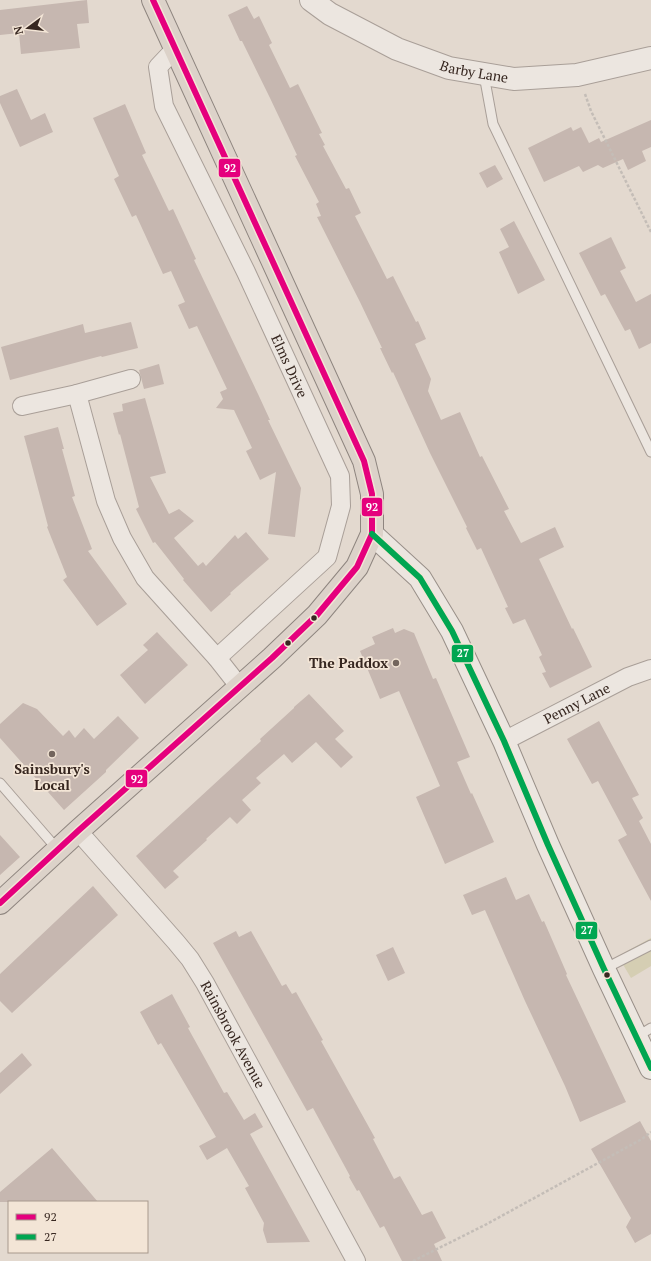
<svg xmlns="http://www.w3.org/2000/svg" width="651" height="1261" font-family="'PT Serif',serif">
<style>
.green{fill:#d5ceb3}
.building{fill:#c6b7b0}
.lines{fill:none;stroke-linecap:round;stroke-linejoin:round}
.service-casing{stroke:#a99f98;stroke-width:11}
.minor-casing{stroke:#a99f98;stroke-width:20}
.tertiary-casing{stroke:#a99f98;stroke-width:24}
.secondary-casing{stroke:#988f88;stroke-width:24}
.trunk-casing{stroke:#8e857f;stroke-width:24}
.path{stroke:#c4bdb7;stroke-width:2.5;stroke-dasharray:3 2;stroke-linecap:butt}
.service{stroke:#ece6e0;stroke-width:9}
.minor{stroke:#ece6e0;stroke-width:18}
.tertiary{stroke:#ece6e0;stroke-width:22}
.secondary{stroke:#ece6e0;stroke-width:22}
.trunk{stroke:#dcd2c9;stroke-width:22}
.bus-1-casing{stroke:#f3e5d6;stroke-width:9}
.bus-2-casing{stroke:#f3e5d6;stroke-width:9}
.bus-1{stroke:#e5007d;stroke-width:6}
.bus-2{stroke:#00a651;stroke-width:6}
.bus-dot{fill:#372720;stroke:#f3e5d6;stroke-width:1.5}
.poi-dot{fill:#73655d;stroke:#f3e5d6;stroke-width:1.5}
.labels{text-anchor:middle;stroke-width:3.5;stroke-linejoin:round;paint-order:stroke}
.street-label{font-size:14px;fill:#372720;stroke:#f3e5d6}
.poi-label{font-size:14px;font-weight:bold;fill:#372720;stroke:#f3e5d6;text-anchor:end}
.line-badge{stroke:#f3e5d6;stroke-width:1.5}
.badge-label{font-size:11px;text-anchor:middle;font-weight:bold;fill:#fff}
</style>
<rect width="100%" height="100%" fill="#e3d9cf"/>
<path class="green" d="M651 938V966L631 978 618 956Z"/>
<path class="building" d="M87 0 89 23 77 24 80 48 21 54 19 33 0 35V10Z
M247 6 254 19 259 16 272 43 269 45 290 88 298 84 322 133 319 134 325 145 323 146 346 189 349 188 361 213 355 216 387 279 393 276 416 322 418 321 426 339 415 344 431 379 428 391 441 420 460 412 480 457 482 456 509 509 504 511 521 543 555 527 564 547 539 559 572 629 573 628 592 667 550 688 542 673 546 672 539 657 542 655 525 619 513 624 505 608 508 607 481 548 477 550 466 528 467 527 430 453 393 372 392 373 380 348H382L360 302 317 217 321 216 316 204 319 202 295 156 297 155 270 98 242 41H240L228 15Z
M17 89 31 120 45 113 53 132 20 147 0 103V96Z
M125 104 146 153 142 155 169 211 173 209 196 259 194 260 258 394 270 420H268L301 488 295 537 268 534 276 472 260 480 246 451 252 448 234 410 216 408 223 399 220 392 227 389 197 326 189 329 178 305 185 302 171 271 163 274 136 215 132 217 114 179 119 176 93 118Z
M651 120V147L642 151 646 161 628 170 623 159 603 168 598 165 583 172 579 166 544 182 528 148 571 127 573 131 581 127 589 143 599 138 601 142Z
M495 165 503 179 487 188 479 173Z
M514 221 545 280 518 294 499 252 509 247 500 229Z
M611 237 626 268 620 271 636 302 651 294V343L639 349 630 329 625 331 605 294 601 296 579 253Z
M131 322 138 348 102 357 101 356 10 380 1 347 83 324 85 333Z
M159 364 164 384 144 389 139 370Z
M145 398 166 473 150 477 169 514 179 509 194 521 174 538 198 566 203 562 206 566 235 535 238 539 246 532 269 559 230 593 231 594 211 612 183 580 184 579 155 542 153 543 136 509 139 507 120 434 119 435 113 413 123 411 122 404Z
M58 427 64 449H62L75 496 72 497 92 549 88 551 127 604 97 626 63 580 67 577 47 527 48 526 24 436Z
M393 628 395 633 404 629 414 633 433 679 436 678 470 757 457 762 471 794 472 793 494 842 445 864 416 797 440 786 399 691 380 699 360 651 375 644 372 637Z
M157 632 188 665 145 704 120 675 148 650 143 645Z
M309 694 344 731 335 739 353 757 341 768 316 742 292 763 284 754 256 778 261 783 242 800 251 810 237 824 230 817 206 839 207 840 173 871 179 877 165 889 136 856 261 741 260 739 294 708V707Z
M23 703 37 709 63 736 69 730 75 738 84 728 94 739 118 716 139 738 106 770V772L64 810 0 738V724Z
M599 721 639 795 632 798 643 818 639 821 651 844V901L618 840 627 835 598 781 592 784 567 739Z
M0 835 20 857 0 875Z
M506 877 516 900 529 894 542 922 544 921 567 974 566 975 626 1102 580 1122 565 1086 525 1001 485 910 472 915 463 895Z
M93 886 118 915 12 1013 0 1001V974Z
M236 931 239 937 251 931 282 986 286 984 292 994 296 992 323 1040 321 1041 375 1138 373 1139 394 1179 400 1176 422 1215 432 1211 446 1238 434 1244 442 1261H402L384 1226 380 1228 359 1190 357 1191 349 1177 350 1176 313 1108 307 1111 213 943Z
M393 947 405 973 388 981 376 955Z
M172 994 190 1027 188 1028 224 1093 227 1092 244 1120 255 1113 263 1127 250 1134 310 1242 267 1243 263 1230 264 1223 245 1188 249 1186 227 1148 207 1160 199 1146 216 1137 161 1043 158 1045 140 1012Z
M22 1053 32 1065 0 1094V1073Z
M640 1121 651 1141V1234L635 1243 626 1227 631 1218 591 1149Z
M52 1148 98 1202H0V1192Z"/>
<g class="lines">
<g class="service-casing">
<path id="service" d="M484 75 493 124 651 452
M0 783 58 850
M604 969 651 945
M636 1037 651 1028"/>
</g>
<g class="minor-casing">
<g id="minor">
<path id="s1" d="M175 49 158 67 164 106 246 272 340 476 341 506 327 557 217 658"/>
<path d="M77 394 106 501 122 538 145 578 217 658 239 686"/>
<path d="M22 406 77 394 131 379"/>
<path id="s2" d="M504 741 628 677 651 669"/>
<path id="s3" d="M78 831 176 942 190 959 205 983 356 1261"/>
</g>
</g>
<g class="tertiary-casing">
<g id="tertiary">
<path id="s4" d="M311 0 330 14 397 49 449 68 514 79 577 75 651 58"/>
</g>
</g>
<g class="secondary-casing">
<path id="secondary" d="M372 534 420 578 452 631 504 741 548 845 604 969 651 1068"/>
</g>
<g class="trunk-casing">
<path id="trunk" d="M0 903 78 831 272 658 317 615 357 567 372 534V494L364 461 153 0"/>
</g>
<path class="path" d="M585 94 591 111 651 232
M413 1261 485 1225 642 1139 651 1132"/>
<use href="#service" class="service"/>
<use href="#minor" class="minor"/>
<use href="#tertiary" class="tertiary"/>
<use href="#secondary" class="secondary"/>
<use href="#trunk" class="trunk"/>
<g class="bus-1-casing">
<path id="bus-1" d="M0 903 78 831 272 658 317 615 357 567 372 534V494L364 461 153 0"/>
</g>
<g class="bus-2-casing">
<path id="bus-2" d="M372 534 420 578 452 631 504 741 548 845 604 969 651 1068"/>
</g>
<use href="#bus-1" class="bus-1"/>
<use href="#bus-2" class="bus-2"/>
</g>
<g class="bus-dot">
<circle cx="314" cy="618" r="3.5"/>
<circle cx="288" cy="643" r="3.5"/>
<circle cx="607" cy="975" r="3.5"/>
</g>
<g class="poi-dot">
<circle cx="396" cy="663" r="4"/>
<circle cx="52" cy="754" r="4"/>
</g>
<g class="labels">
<g class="street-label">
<text dy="5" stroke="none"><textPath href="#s4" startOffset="180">Barby Lane</textPath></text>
<text dy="5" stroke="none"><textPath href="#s1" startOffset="353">Elms Drive</textPath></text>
<text dy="5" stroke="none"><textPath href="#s2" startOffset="82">Penny Lane</textPath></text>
<text dy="5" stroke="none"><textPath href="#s3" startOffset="257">Rainsbrook Avenue</textPath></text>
</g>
<g class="poi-label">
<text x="388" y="668">The Paddox</text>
<text x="52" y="774" text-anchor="middle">Sainsbury's<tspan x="52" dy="16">Local</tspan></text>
</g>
</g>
<g class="line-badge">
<rect x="218" y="158" width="23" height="20" rx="4" fill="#e5007d"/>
<rect x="361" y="497" width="22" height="20" rx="4" fill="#e5007d"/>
<rect x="451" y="644" width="23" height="19" rx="4" fill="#00a651"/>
<rect x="125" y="769" width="23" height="19" rx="4" fill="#e5007d"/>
<rect x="575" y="921" width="23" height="19" rx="4" fill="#00a651"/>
</g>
<g class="badge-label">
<text x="230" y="172">92</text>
<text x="372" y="511">92</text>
<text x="463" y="657">27</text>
<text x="137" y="783">92</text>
<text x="587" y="934">27</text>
</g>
<rect x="8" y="1201" width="140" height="52" fill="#f3e5d6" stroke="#a8998d"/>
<rect x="16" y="1214" width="20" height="6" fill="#e5007d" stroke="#a8998d"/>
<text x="44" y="1221" font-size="12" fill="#372720">92</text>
<rect x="16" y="1234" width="20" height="6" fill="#00a651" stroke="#a8998d"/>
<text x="44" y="1241" font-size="12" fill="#372720">27</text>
<g transform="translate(28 28) rotate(255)" stroke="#f3e5d6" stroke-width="3" paint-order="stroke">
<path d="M0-3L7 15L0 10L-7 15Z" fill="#372720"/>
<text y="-6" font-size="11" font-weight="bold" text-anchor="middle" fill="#372720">N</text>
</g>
</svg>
